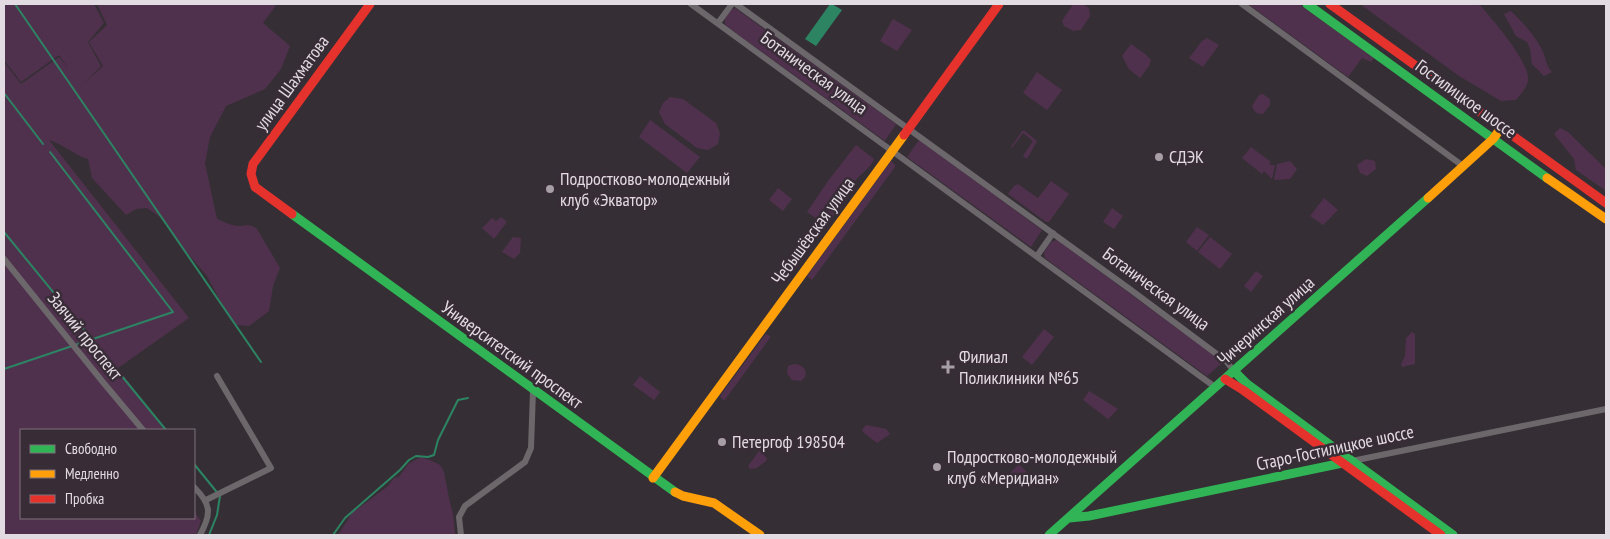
<svg xmlns="http://www.w3.org/2000/svg" width="1610" height="539" font-family="'PT Sans Narrow',sans-serif">
<style>
.green{fill:#50314d}
.water{fill:#2c8463}
.lines{fill:none;stroke-linecap:round;stroke-linejoin:round}
.stream{stroke:#2c8463;stroke-width:2}
.street{stroke:#6b676b;stroke-width:6}
.fast{stroke:#30b455;stroke-width:9}
.slow{stroke:#ff9f0a;stroke-width:9}
.jam{stroke:#e5322d;stroke-width:9}
.poi-dot{fill:#a69fa5;stroke:#382c37;stroke-width:2}
.labels{text-anchor:middle;stroke-width:5;stroke-linejoin:round;paint-order:stroke}
.street-label{font-size:18px;fill:#e3dbe2;stroke:#382c37}
.poi-label{font-size:18px;fill:#e3dbe2;stroke:#382c37;text-anchor:start}
</style>
<rect width="100%" height="100%" fill="#352f35"/>
<path class="green" d="M4 4H94L104 23 88 42 101 66 82 85 103 66 89 42 107 25 97 4H277L263 23 290 46 281 69 265 89 226 106 210 137 205 163 217 219C224 222 230 225 237 226 245 226 250 223 257 229L280 268 273 286 269 311 249 326 237 325 223 306 207 276 183 248 163 219 147 208 136 209 126 215 92 178 88 159C74 155 63 144 49 140L189 318 118 368 164 430H21V518H194V511L201 521 196 535H4V62L21 84 59 57 69 69 59 55 21 82 4 60Z
M1073 4H1082L1089 8 1090 16 1081 30 1073 31 1064 26 1062 21Z
M1248 4H1299L1374 58 1371 62 1362 58 1348 77Z
M1360 4H1479C1491 18 1530 62 1528 80 1527 88 1521 94 1516 100L1501 101 1459 76Z
M735 8 896 124 885 141 725 25V19L730 11Z
M1511 11C1522 22 1533 33 1540 46 1546 55 1545 65 1552 72L1544 76 1532 64 1530 49 1527 42 1516 36 1504 14Z
M893 19 912 30 897 51 880 41Z
M1207 38 1219 45 1203 67 1189 58 1202 41Z
M1131 44 1145 54 1151 60 1149 66 1140 78 1129 69 1122 56Z
M1037 72 1062 90 1047 110 1023 93Z
M1263 94 1270 99V105L1263 114C1257 114 1254 112 1252 106L1259 95Z
M670 97 683 99 716 123 720 133 718 144 708 150 697 148 665 124 659 112 663 103Z
M650 120 700 157 687 173 639 137Z
M1560 128 1568 132 1606 169V188L1605 190 1576 170 1574 159 1554 134Z
M1022 131H1025L1037 141 1027 159 1023 156 1033 141 1023 133 1012 148 1011 147Z
M919 140 1042 230 1031 247 907 157Z
M856 145 874 159C870 169 860 174 854 182 843 196 837 212 827 226L807 212 828 181Z
M1251 147 1271 162 1269 165H1275L1272 179 1264 171 1262 174 1242 158Z
M1366 159 1375 161 1376 169 1367 176 1360 173 1357 165Z
M891 161 895 165V167L812 280 807 276Z
M1290 161 1297 169 1290 179 1274 180 1277 164Z
M1051 181 1069 194 1049 222H1046L1008 194 1014 186 1018 184 1038 198Z
M778 188 792 199 783 211 769 200Z
M1324 198 1338 210 1323 225 1310 216Z
M1112 208 1123 216 1114 229 1103 222Z
M501 217 507 222 494 239 482 228 492 218 496 221Z
M1197 227 1209 235 1197 251 1186 242Z
M513 237 521 238 520 253 514 259 502 252Z
M1210 237 1232 254 1220 269 1198 252Z
M1057 240 1223 362 1207 376 1045 258 1044 252 1051 242Z
M1256 271 1263 276 1251 292 1244 286Z
M1044 329 1054 337 1032 365 1022 357Z
M1412 332 1415 334V364L1402 367 1401 364 1405 356 1406 338Z
M767 334 770 336V338L724 401 720 396 765 335Z
M794 364C801 364 808 369 805 377L801 381 792 380 787 373 788 366Z
M640 376 660 392 654 400 633 385Z
M1089 391 1118 409 1108 419 1083 400Z
M866 425 886 429 890 434 877 443 863 432 862 430Z
M759 451 762 452 767 459 766 461 757 468 750 469 748 466Z
M421 457 432 461 440 465 444 472 449 498 453 514 455 534 450 535H338L352 513 388 486 394 478 399 477 408 464Z
M1019 464 1033 479 1023 489 1008 475Z"/>
<path class="water" d="M830 4H832L842 10 816 46 805 39Z"/>
<g class="lines">
<path class="stream" d="M15 4 261 362
M4 93 43 144
M4 232 166 430
M4 369 173 312 50 152
M194 464 220 496 217 515 209 535
M333 535 345 518 400 470 409 460 416 456 428 457 434 455 438 440 458 400 468 398"/>
<path class="street" d="M691 4 1215 387
M736 4 1131 290 1226 361 1234 371
M1242 4 1463 166
M718 23 732 4
M1037 256 1053 233
M4 259 102 381 143 430
M1352 461 1606 409
M194 487C211 504 212 513 200 535
M206 500 271 468 217 376
M461 535 459 517 465 506 525 462 531 448 533 391"/>
<path class="fast" d="M1307 4 1547 178
M292 214 675 492
M1234 371 1247 384 1453 535
M1069 518 1089 516 1352 461
M1049 535 1428 198"/>
<path class="slow" d="M1547 178 1606 219
M1428 198 1493 139 1501 128
M653 478 904 135
M675 492 683 496 714 503 760 535"/>
<path class="jam" d="M1330 4 1606 203
M904 135 999 4
M292 214 255 187 251 174 253 164 370 4
M1225 379 1243 390 1441 535"/>
</g>
<g class="poi-dot">
<circle cx="1159" cy="157" r="5"/>
<circle cx="550" cy="189" r="5"/>
<path d="M945.5 359.5h5v5h5v5h-5v5h-5v-5h-5v-5h5z"/>
<circle cx="722" cy="442" r="5"/>
<circle cx="937" cy="467" r="5"/>
</g>
<g class="labels">
<g class="street-label">
<text transform="translate(814 73) rotate(36)" y="6">Ботаническая улица</text>
<text transform="translate(292 83) rotate(-54)" y="6">улица Шахматова</text>
<text transform="translate(1466 99) rotate(36)" y="6">Гостилицкое шоссе</text>
<text transform="translate(813 231) rotate(-54)" y="6">Чебышёвская улица</text>
<text transform="translate(1156 289) rotate(36)" y="6">Ботаническая улица</text>
<text transform="translate(1266 321) rotate(-42)" y="6">Чичеринская улица</text>
<text transform="translate(85 336) rotate(51)" y="6">Заячий проспект</text>
<text transform="translate(512 355) rotate(36)" y="6">Университетский проспект</text>
<text transform="translate(1335 448) rotate(-12)" y="6">Старо-Гостилицкое шоссе</text>
</g>
<g class="poi-label">
<text x="1169" y="163">СДЭК</text>
<text x="560" y="185">Подростково-молодежный<tspan x="560" dy="21">клуб «Экватор»</tspan></text>
<text x="959" y="363">Филиал<tspan x="959" dy="21">Поликлиники №65</tspan></text>
<text x="732" y="448">Петергоф 198504</text>
<text x="947" y="463">Подростково-молодежный<tspan x="947" dy="21">клуб «Меридиан»</tspan></text>
</g>
</g>
<rect width="1610" height="539" fill="none" stroke="#e3dbe2" stroke-width="10"/>
<rect x="20" y="429" width="175" height="90" fill="#382c37" stroke="#7c727b"/>
<rect x="30" y="445" width="25" height="8" fill="#30b455" stroke="#7c727b"/>
<text x="65" y="454" font-size="15" fill="#e3dbe2">Свободно</text>
<rect x="30" y="470" width="25" height="8" fill="#ff9f0a" stroke="#7c727b"/>
<text x="65" y="479" font-size="15" fill="#e3dbe2">Медленно</text>
<rect x="30" y="495" width="25" height="8" fill="#e5322d" stroke="#7c727b"/>
<text x="65" y="504" font-size="15" fill="#e3dbe2">Пробка</text>
</svg>
